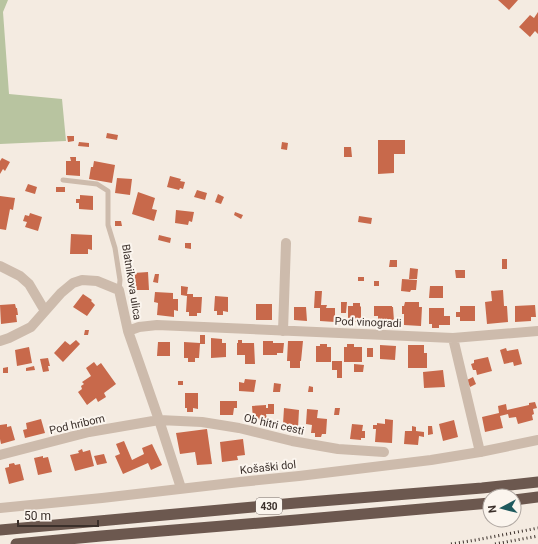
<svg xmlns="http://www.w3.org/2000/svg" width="538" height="544" font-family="Roboto,sans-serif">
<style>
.green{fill:#b8c4a0}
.building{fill:#c8694b}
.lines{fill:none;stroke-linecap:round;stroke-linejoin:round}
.service{stroke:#cdbbac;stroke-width:5}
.minor{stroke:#cdbbac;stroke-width:10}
.tertiary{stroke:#cdbbac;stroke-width:10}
.trunk{stroke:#6c584f;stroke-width:11}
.rail{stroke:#3b302b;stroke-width:3;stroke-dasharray:1 3;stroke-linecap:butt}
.labels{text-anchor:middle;stroke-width:4;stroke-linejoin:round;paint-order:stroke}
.shield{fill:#fbf5ee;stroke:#756b66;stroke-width:1}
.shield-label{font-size:10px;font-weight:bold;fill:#3b302b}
.street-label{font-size:11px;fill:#3b302b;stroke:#fbf5ee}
</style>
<rect width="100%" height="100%" fill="#f4ebe1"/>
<path class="green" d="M0 0H8L3 12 9 94 62 99 66 141 0 144Z"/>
<path class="building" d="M498 0H518L509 10Z
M538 12V34L535 31 530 37 519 27 530 15 534 18Z
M107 133 118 135 117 140 106 138Z
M67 136H74V141L68 142Z
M378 140H405V154H394V173L378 174Z
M79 142 89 143V147L78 146Z
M282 142 288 143 287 150 281 149Z
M344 147H351L352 157H344Z
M70 157H76V161H80V176L66 175V161H71Z
M2 158 10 162 5 171 3 169 0 174V161Z
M94 161 115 165 112 183 89 179 91 167H93Z
M170 176 181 179 180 181 185 182 183 189 180 188 179 190 167 187Z
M117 178 132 179 130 195 115 193Z
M28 184 37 187 35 194 25 191Z
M56 187H65V192H56Z
M197 190 207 193 205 200 194 197Z
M138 192 155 198 152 209 157 210 154 221 132 214Z
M218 194 224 197 221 204 215 202Z
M80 195 93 196V210L79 209V203H76V199H80Z
M0 196 15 198 13 210 10 209 6 230 0 229Z
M176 210 194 212 192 222 189 221 188 225 175 223Z
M235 212 243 215 241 219 234 215Z
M30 213 42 217 38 231 25 227 27 222 23 221 25 215 29 216Z
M359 216 372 218 371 224 358 222Z
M115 221H121L122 226H115Z
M71 234 92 235V250L88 249V254H70Z
M159 235 171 238 170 243 158 240Z
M185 243H191V249L185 248Z
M502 259H507V269H502Z
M390 260H397V267H389Z
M410 268 418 269 417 279H409Z
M455 270H465V278H456Z
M148 272 149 290H136L135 283H133V281H134V273Z
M155 274H159L158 283 153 282Z
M358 277H364V281H358Z
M402 279 417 280 416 290H411L410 292 401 291Z
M374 281H379V286H374Z
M181 286 188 287 187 294H193V297H202L201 313H197V316H189V312H186L187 296 181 295Z
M430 286H443V298H429Z
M503 290 504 306H507L508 322 487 324 485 302 492 301 491 291Z
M315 291H322L321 305H327L326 308H335V322L320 321V308H314Z
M155 292 173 293V299H178V311L174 310V317L157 315 158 303 154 302Z
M83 294 92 300 91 301 95 305 87 316 73 307Z
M215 296 228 297V312L223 311V315H217V311H214Z
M341 302H347L346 313H341Z
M405 302H419V307H422L421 326 404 325V314H402V306H404Z
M353 303H360V307L361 306V322H348V306H353Z
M15 304 16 308H17L18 315H16L17 322 1 324 0 305Z
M256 304H272V320H256Z
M535 305 536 317H531V321L515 322V306Z
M374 306H392V307H393L394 321 378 322V316H374Z
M460 306H475V321H460V317H456V312H460Z
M294 307H306L307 321 294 320Z
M429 308H444V316H450V325H439V328H432V324H429Z
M388 325H393V329H388Z
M85 330H89L88 335H84Z
M200 335H205V344H200L199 358H195V362H188V358H184V342L200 343Z
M211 338 222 339V343H226V357L211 358Z
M76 340 80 344 63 362 54 353 65 341 70 345Z
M238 340H242V343H254L255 364H245V355H237V343H238Z
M263 341H273V343H284L283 353H277V355H263Z
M288 341H303L301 361H300V368H290V361H287Z
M158 342H170V356H157Z
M320 344H327V347H331V362H316V346H320Z
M347 344H354V347H362V362H344V347H347Z
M380 345 396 346 395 360 380 359Z
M408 345H424V353H427V368H408Z
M29 347 32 363 17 366 15 350Z
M367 348H373V357H367Z
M506 348 507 351 518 349 522 364 514 366 513 362 504 364 500 350Z
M488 357 492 371 477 375 476 370H473L471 364 474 363V360Z
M48 358 50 366H48L49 371 43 372 40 359Z
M332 361H342V378H337V370H332Z
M94 362 97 366 101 363 116 384 104 393 106 397 98 402 96 398 87 405 78 392 82 389 81 386 84 384 82 382 91 376 86 368Z
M354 364 364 365 363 372H354Z
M34 366 35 370 26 371V368Z
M8 367V373H3V368Z
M443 370 445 387 424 388 423 372Z
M473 377 476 384 470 387 467 380Z
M245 379 256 380 254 392 239 391V382L244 383Z
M178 381H183V385H178Z
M274 383 281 384 280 392H273Z
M309 386 313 387V392H308Z
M185 393H198V409L193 408V412H187V408H185Z
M220 401H237V408H234L233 415H220Z
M535 402 537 408 533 409 534 414 532 415 533 420 518 424 516 417 509 418 508 414 500 416 503 428 485 432 482 417 499 413 498 406 506 404 507 410 529 405V403Z
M268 404H274V414H266L267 420H253L252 406 266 405V408H268Z
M284 408 299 410 298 428H287V424H283Z
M335 408H340L339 415H334Z
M307 409 318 410 317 418 327 419 326 434H322L321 437H315V433H311L312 425 306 424Z
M41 419 45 433 25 438 23 430 27 429 26 423Z
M385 419 393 420 392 443 375 442 376 429H373V425H377V423L385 424Z
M454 420 458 437 443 441 439 424Z
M7 424V427L11 426 15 440 1 444 0 439V425Z
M352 424 363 425 362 431H365V438H361V440L350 439Z
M412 426 416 427V431L424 432V437L419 436 418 445 404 444 405 431H412Z
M428 426H432L433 434 428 435Z
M207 429 212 464 197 465 195 452 180 454 176 433Z
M243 439 245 455 237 456 238 460 222 462 220 442Z
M124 441 132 460 144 454 142 448 152 444 162 465 151 470 148 463 123 474 115 456 120 454 116 444Z
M82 449 83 452 90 450 94 466 75 471 70 455 79 453 78 451Z
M104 454 107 463 97 465 94 456Z
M43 456V458L48 457 52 472 38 475 34 458Z
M14 463 15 465 20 464 24 480 9 484 5 468 9 467V464Z"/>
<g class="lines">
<path class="service" d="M63 180 97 184 108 191V225L115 248 120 280 119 290"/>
<path class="minor" d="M0 266 20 276 29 284 45 311
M128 331 139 327 157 325 453 338 538 331
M283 331 286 243
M453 338 480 452
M0 341 9 338 31 327 61 293 73 283 82 280 97 281 119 290 128 331 159 420 181 488
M0 455 89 432 159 420 202 422 239 428 292 441 338 449 384 452"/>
<path class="tertiary" d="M0 508 102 498 240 482 299 476 431 460 480 452 538 440"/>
<path class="trunk" d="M514 500 538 497
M0 530 296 503 482 488 538 482
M16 544 101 536 296 520 490 503"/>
<path class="rail" d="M451 544 476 540 538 528
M495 544 538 536"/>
</g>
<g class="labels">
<rect class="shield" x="256" y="498" width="26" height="16" rx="3"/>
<g class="shield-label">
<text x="269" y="510">430</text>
</g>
<g class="street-label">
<text transform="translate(132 282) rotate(81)" y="4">Blatnikova ulica</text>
<text transform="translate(368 322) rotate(2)" y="4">Pod vinogradi</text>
<text transform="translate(77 424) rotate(-13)" y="4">Pod hribom</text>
<text transform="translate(274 424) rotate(13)" y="4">Ob hitri cesti</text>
<text transform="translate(268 467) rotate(-6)" y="4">Košaški dol</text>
</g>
</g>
<g transform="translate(502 508) rotate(263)"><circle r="19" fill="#fbf5ee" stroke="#aea6a0"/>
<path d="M0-3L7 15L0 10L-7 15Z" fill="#1f5a5e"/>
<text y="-6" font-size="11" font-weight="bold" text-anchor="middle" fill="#3b302b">N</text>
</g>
<path d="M18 520v6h80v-6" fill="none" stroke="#3b302b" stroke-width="2"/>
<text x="24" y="520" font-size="12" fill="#3b302b" stroke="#fbf5ee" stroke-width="3" paint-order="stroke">50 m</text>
</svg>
